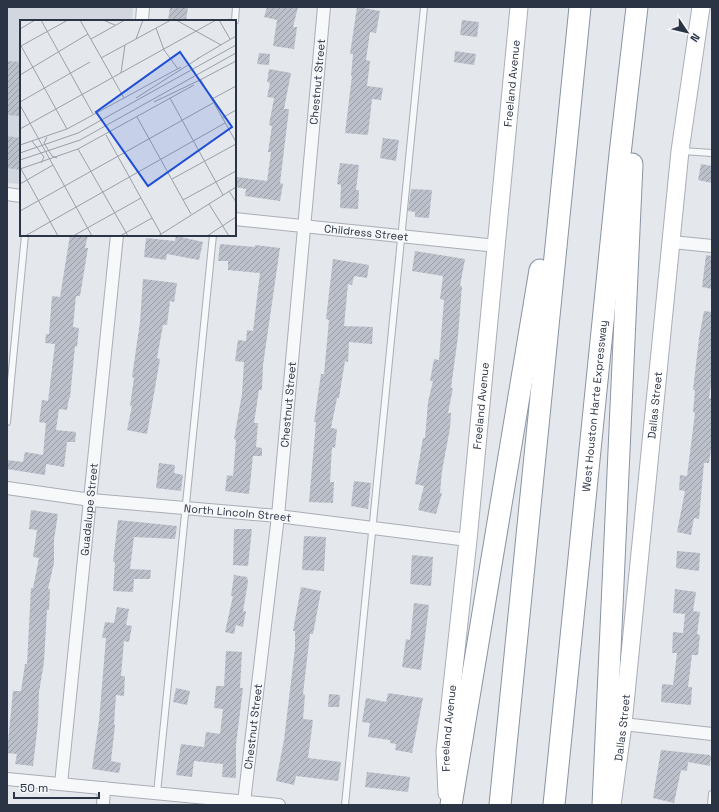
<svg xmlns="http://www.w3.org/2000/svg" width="719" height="812" font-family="'Space Grotesk',sans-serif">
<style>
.built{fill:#d2d6de}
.building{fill:url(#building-hatch)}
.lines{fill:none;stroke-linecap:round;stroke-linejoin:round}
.service-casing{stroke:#a9aeb7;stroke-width:8}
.minor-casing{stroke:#a9aeb7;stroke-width:14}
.secondary-casing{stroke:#a9aeb7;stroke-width:19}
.motorway-casing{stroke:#8b94a3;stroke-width:23}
.service{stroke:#f7f8fa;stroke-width:6}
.minor{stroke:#f7f8fa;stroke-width:12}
.secondary{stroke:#fff;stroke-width:17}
.motorway{stroke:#fff;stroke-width:21}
.labels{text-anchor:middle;stroke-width:3;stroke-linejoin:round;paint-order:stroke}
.street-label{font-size:11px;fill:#2b3445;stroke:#f4f6f9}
.inset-road{fill:none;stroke:#9a9fa9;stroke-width:1}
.view{fill:#1d4ed8;fill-opacity:0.15;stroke:#1d4ed8;stroke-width:2}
.inset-edge{fill:none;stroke:#2b3445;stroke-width:2}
</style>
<defs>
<pattern id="building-hatch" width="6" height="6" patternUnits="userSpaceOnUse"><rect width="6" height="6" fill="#bbc0ca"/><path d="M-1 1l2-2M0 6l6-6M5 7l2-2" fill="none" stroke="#989da6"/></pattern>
</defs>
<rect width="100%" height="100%" fill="#e4e7ec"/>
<path class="built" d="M7 7H133L132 21H21V184L7 183Z"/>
<path class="building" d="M170 7H188L186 21H168Z
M267 7H298L293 27H297L294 49 273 46 277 20 264 17Z
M357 7 380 11 376 33 370 32 366 60 370 61 367 86 383 88 381 100 372 99 368 135 345 133 352 76H351L353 54H350Z
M462 20 479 22 477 37 460 35Z
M455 51 476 54 474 65 454 62Z
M259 53 270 54 269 65 257 64Z
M7 61 21 62V116L7 115Z
M269 69 291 73 284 109H289L280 183 283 184 280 201 245 196 246 189 236 187 237 177 267 181 271 152H268L272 126 269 125 274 98 267 97 270 83 267 82Z
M7 136 21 138V170L7 168Z
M383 138 399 140 396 161 380 158Z
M340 163 359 165 356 190H359L358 209 340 208 341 185 337 184Z
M701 164 712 166V183L698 180Z
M411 189 432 190 429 218 415 217V212L408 211Z
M70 235H88L85 248H88L80 296H76L73 327 79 328 77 347 75 346 70 398H69L67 410 59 409 56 430 76 432 75 442H67L64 467 46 464 45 475 7 469V460L23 462 25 452 43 455 46 423 39 422 42 400 48 401 55 344 45 343 46 334H49L52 296 60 297Z
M176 236 203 242 199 260 167 254 166 260 144 257 146 238 175 241Z
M220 244 255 247V245L280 248 263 365 262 390H259L254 423H258L256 447 262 448V456H253L249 494 225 491 227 475 233 476 236 440 234 439 242 394 244 362 235 361 238 340 246 341 247 330 253 331 260 273 228 270V261H218Z
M415 251 465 259 460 286H462L458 336 451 388H453L448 413H451L450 428 442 471 440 493H442L436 514 418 510 424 486 415 484 423 438H425L428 402 433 381H430L434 359 439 360 444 300 440 299 443 276 412 271Z
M706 255 712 256V289L702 287Z
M333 259 369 265 367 278 354 276 352 285 348 284 344 326 373 327 372 344 349 342 348 362 345 361 339 398H337L331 428 337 429 335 448 332 447 330 482H334L333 503 309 502 316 422H314L321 374H324L329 320 326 319Z
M143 279 177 283 174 302 170 301 167 325H163L157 358 160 359 147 434 127 430 132 406H130L134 378 132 377 140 322Z
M704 311 712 312V378L709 398H712V442L709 463H704L699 519 694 518 691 535 677 532 685 491 679 490 680 475 687 476 695 413 693 412 695 390H693L699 338Z
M159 463 175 465 174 473 183 475 181 491 156 488Z
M354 481 371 483 368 509 351 506Z
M31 510 58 514 54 540V563L48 589H50L49 610H47L44 662 39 692 38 723 33 766 15 764 17 754 7 753 13 691H21L25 664H27L31 588H33L39 558 33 557 37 530 29 529Z
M118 520 177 526 175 539 134 537 130 569 151 570 150 579H134L133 592 113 591 115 562H113Z
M234 529H252L248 566 233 565Z
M304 536 326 537 324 571 302 570Z
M677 551 700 553 699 571 676 568Z
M412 555 433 557 431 586 410 584Z
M234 575 247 577 248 582 243 611H246L243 627 236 625 234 634 225 632 233 596H231Z
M301 587 321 591 313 634H310L303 694 305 695 303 719 313 720 308 758 341 762 338 781 296 776 294 785 276 781 284 740 295 648V631H293Z
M675 589 696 592 693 611 700 612 697 634 700 635 698 655H692L688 687H692L691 705 661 702 662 684 673 685 677 653H672L673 632 683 633 685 614 673 613Z
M414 603 429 605 421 670 402 667 406 639 410 640Z
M117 607 129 609 126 625 132 626 129 642 124 641 121 676H125L124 696 116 695 114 725H115L111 761 121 763 119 773 92 769 99 721 106 638H102L105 622 114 623Z
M226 651 242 652 240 688H243L236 745V778L222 777 223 764 194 761 192 777 176 775 181 744 204 747 206 732 220 734 223 709 214 708 216 686H224Z
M176 688 190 691 187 705 173 702Z
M388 693 423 698 412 753 395 750 396 744 390 743V740L368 737 370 723 362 722 366 698 386 702Z
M329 694 340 695 339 707H328Z
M661 750 710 755 711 757 710 766 688 762 687 771 681 770 674 803 653 798Z
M367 772 410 777 408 792 365 787Z"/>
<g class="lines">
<g class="service-casing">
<path id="service" d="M235 21 236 7
M682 151 712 153
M7 422 25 235
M157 793 213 235
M345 805 424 7
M711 805 712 794"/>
</g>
<g class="minor-casing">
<g id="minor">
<path d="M142 21 143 7"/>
<path d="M7 194 21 196"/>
<path id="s1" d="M235 219 497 246"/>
<path d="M672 242 712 246"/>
<path id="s2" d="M7 488 91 500 278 516 468 540"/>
<path d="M623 724 712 734"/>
<path d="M7 779 279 805"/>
<path id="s3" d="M61 784 117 235"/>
<path id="s4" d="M244 802 278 516 324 7"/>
<path d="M103 805 104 788"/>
</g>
</g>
<g class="secondary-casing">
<g id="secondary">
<path id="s5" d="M447 793 445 751 468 540 519 7"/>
<path id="s6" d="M612 805 623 724 680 151 701 7"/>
</g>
</g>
<g class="motorway-casing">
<g id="motorway">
<path d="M451 805 540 270"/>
<path d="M500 805 580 7"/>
<path id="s7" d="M554 805 620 154 637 7"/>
<path d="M603 805 632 164"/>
</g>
</g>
<use href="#service" class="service"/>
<use href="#minor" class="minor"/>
<use href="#secondary" class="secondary"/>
<use href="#motorway" class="motorway"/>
</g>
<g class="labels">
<g class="street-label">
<text dy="4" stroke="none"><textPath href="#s4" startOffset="724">Chestnut Street</textPath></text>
<text dy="4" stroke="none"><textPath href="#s5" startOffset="713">Freeland Avenue</textPath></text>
<text dy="4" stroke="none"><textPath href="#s1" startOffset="132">Childress Street</textPath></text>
<text dy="4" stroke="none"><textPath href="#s4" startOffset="400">Chestnut Street</textPath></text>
<text dy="4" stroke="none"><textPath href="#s5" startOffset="389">Freeland Avenue</textPath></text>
<text dy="4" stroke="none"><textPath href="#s7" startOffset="401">West Houston Harte Expressway</textPath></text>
<text dy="4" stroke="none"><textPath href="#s6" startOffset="402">Dallas Street</textPath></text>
<text dy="4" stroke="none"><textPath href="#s3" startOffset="276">Guadalupe Street</textPath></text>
<text dy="4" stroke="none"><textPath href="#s2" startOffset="232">North Lincoln Street</textPath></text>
<text dy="4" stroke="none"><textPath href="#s4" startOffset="76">Chestnut Street</textPath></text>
<text dy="4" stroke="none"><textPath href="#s5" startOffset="65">Freeland Avenue</textPath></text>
<text dy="4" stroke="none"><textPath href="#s6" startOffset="78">Dallas Street</textPath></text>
</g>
</g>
<g transform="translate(20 20)">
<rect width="216" height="216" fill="#e4e7ec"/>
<path class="inset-road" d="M21 0 73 94M60 0 104 78M83 0 95 5M156 0 201 25M199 0 210 19M136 8 144 30 158 49M0 9 15 0M71 19 105 0M116 19 123 0M0 24 47 109M1 26 48 0M81 38 151 0M177 39 216 16M101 53 105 25M0 55 68 14M180 60 216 41M181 60 216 122M116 78 179 38M150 78 203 175M192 79 216 66M0 82 70 42M134 82 182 59M0 85 72 216M117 97 171 194M202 98 216 90M0 109 196 0M86 115 141 214M27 117 24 123 32 136 37 138M12 121 24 137 21 143M0 125 47 109 161 47M58 129 108 216M0 133 58 113 216 25M0 140 60 120 216 33M0 149 58 129 174 65M1 149 38 216M152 159 216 124M0 164 33 145M209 171 216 182M163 180 216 151M189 184 209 216M0 191 193 83M5 216 205 103M53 216 121 178M100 216 132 198M138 216 216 167M187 216 216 197"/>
<path class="view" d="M160 32 212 107 128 166 76 92Z"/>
<rect width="216" height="216" class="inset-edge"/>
</g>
<rect width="719" height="812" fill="none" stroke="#2b3445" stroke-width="16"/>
<g transform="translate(687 32) rotate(125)" stroke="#f4f6f9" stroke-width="3" paint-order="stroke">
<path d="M0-3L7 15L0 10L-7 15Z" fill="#2b3445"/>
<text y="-6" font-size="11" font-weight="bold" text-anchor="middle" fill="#2b3445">N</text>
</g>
<path d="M14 792v6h85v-6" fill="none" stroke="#2b3445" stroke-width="2"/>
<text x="20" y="792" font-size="12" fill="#2b3445" stroke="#f4f6f9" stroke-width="3" paint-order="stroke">50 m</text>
</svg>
